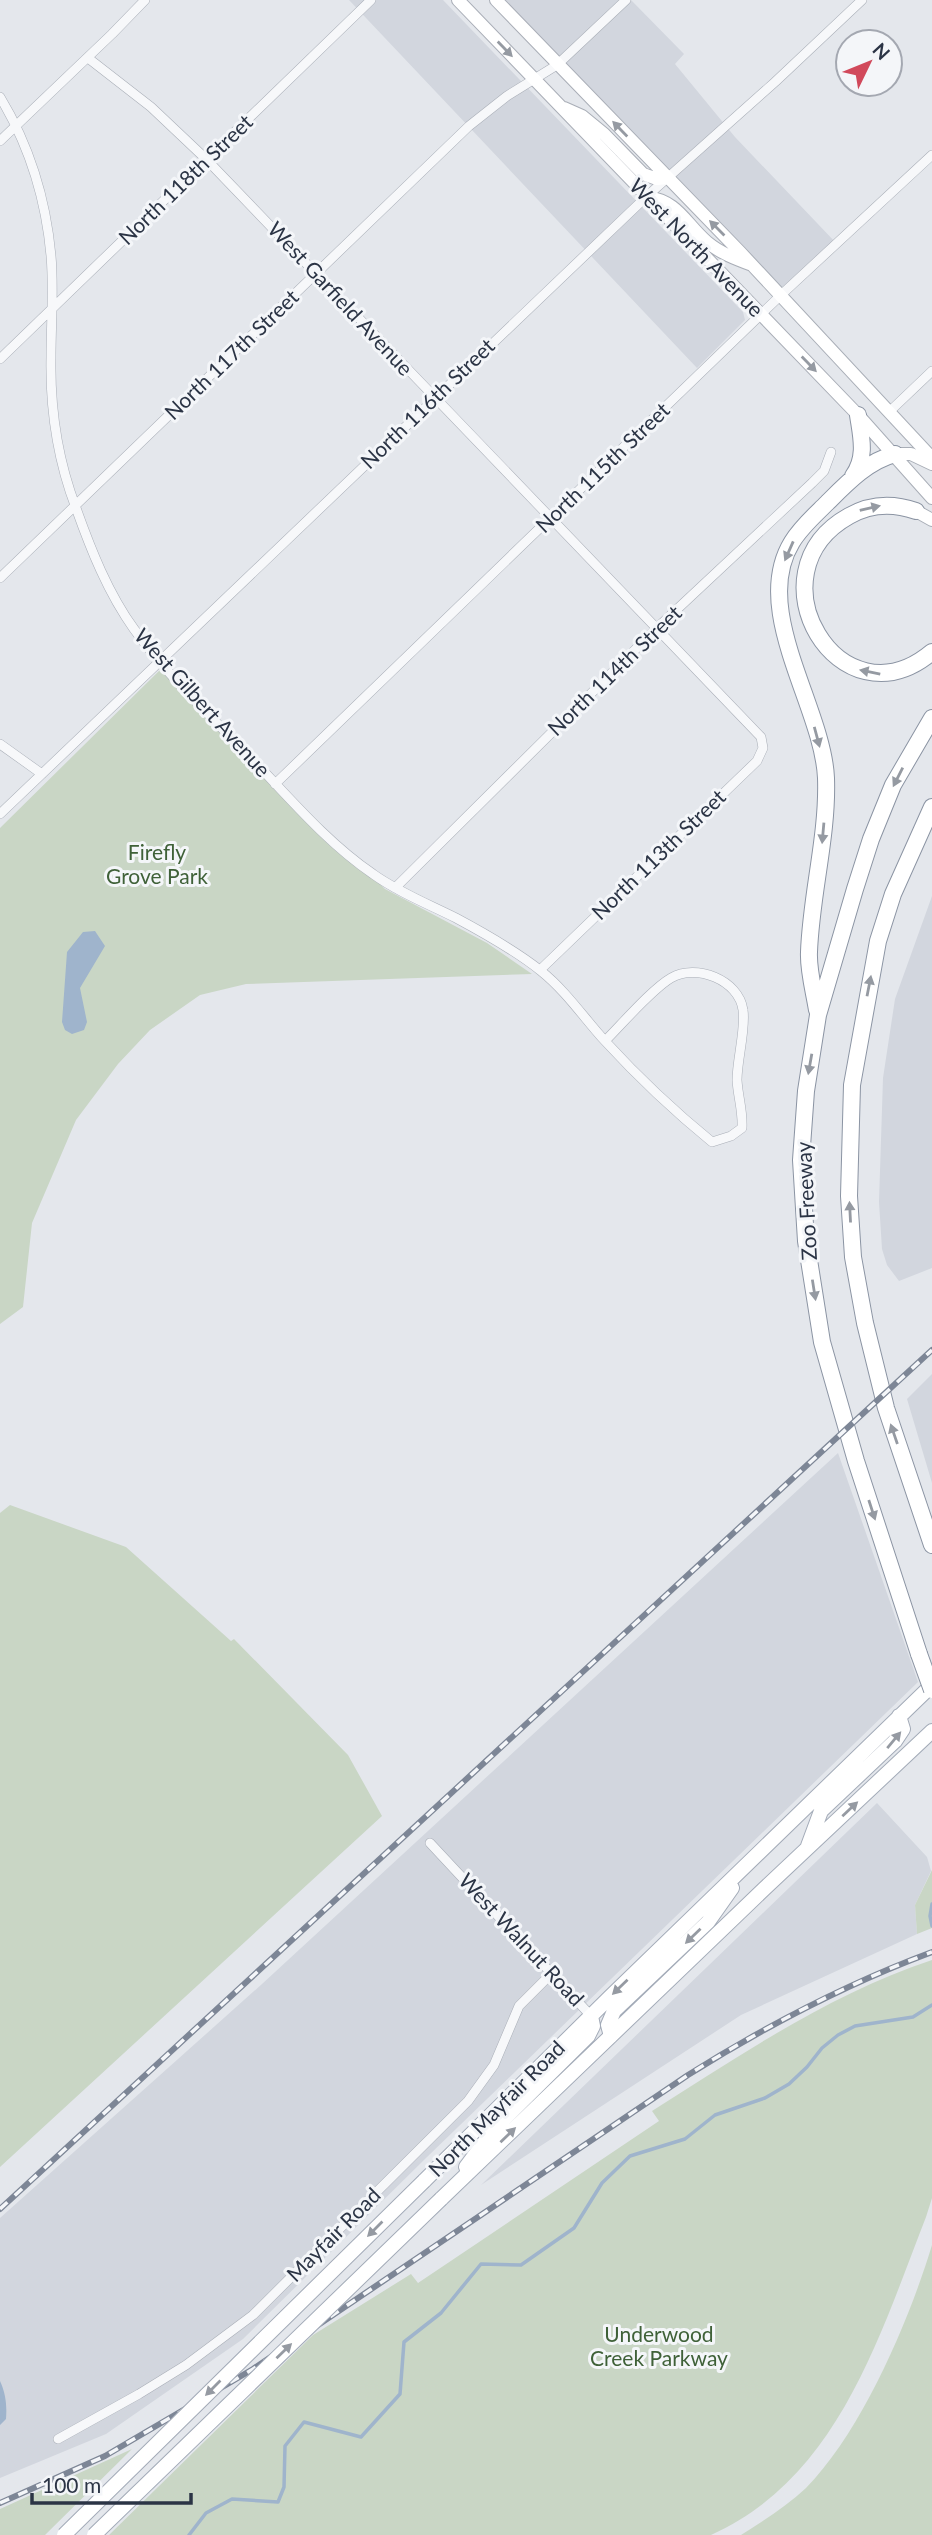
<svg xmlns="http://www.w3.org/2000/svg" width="932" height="2535" font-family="Lato,sans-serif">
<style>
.built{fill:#d2d6de}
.green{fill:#c9d6c5}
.water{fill:#9fb4cc}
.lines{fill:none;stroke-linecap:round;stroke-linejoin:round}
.stream{stroke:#9fb4cc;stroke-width:3.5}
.minor-casing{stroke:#a9aeb7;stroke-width:10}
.secondary-casing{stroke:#a9aeb7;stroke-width:14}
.primary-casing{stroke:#a3abb8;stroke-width:16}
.motorway-casing{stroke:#8b94a3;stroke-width:18}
.minor{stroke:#f7f8fa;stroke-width:9}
.secondary{stroke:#fff;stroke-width:12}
.primary{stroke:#fff;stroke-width:14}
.motorway{stroke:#fff;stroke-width:16}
.rail-casing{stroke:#7d8696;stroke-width:6}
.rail{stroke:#f4f6f9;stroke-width:3.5;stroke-dasharray:10;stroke-linecap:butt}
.primary-bridge-casing{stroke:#a3abb8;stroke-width:16;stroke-linecap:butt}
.motorway-bridge-casing{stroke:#8b94a3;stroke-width:18;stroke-linecap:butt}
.primary-bridge{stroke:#fff;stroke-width:14}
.motorway-bridge{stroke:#fff;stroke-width:16}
.oneway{fill:#959aa2}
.labels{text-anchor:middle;stroke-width:6;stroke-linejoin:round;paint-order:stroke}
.street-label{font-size:21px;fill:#2b3445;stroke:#f4f6f9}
.park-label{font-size:21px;fill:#3f6138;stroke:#f4f6f9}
</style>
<rect width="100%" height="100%" fill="#e4e7ec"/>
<path class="built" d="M349 0H443L743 312 745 320 697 368Z
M496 0H631L684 54 675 64 735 137 837 244 781 295Z
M932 896V1268L899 1281 887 1265 882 1249 879 1202 883 1078 895 999Z
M932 1374V1483L907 1399Z
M838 1453 918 1682 427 2157 243 2339 106 2434 0 2478V2218L262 1984Z
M877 1803 927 1857 931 1871 915 1905 917 1934 741 2015 481 2185Z"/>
<path class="green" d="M161 669 385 889 487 943 532 974 246 984 200 995 150 1030 118 1064 76 1120 32 1223 23 1307 0 1324V828Z
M10 1505 126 1547 231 1641 234 1639 348 1755 382 1816 0 2167V1513Z
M932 1870V1928L917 1934 915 1905Z
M932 1960V2198L926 2217C879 2337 838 2478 711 2535H109L313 2335 411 2274 418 2283 659 2121 652 2111C742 2054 830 1994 932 1960Z
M932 2245V2535H741C763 2521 787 2506 806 2488 862 2431 909 2321 932 2245Z
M132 2449 45 2535H0V2509Z"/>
<path class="water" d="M95 931 105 946 80 988 87 1022 84 1030 72 1034 65 1030 62 1022 67 952 83 932Z
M0 2381C6 2394 7 2406 6 2419L0 2425Z"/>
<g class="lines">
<path class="stream" d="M932 1904 930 1916 932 1926
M189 2535 206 2513 232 2499 278 2502 284 2487 285 2446 304 2422 361 2437 400 2394 404 2342 441 2313 481 2264 521 2265 574 2228 602 2183 630 2156 685 2139 715 2115 765 2098 789 2084 807 2067 822 2048 838 2035 855 2026 913 2017 932 2005"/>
<g class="minor-casing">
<path id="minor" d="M88 58 151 107 206 159 761 737 763 748 757 761 540 970
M0 97C29 145 46 200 51 256 54 289 51 323 51 357 50 407 58 461 76 508 91 550 108 593 134 629 169 678 215 720 256 763 292 801 329 844 373 874 398 892 428 904 456 918 484 933 516 951 541 971 566 991 584 1018 605 1041 638 1077 674 1111 712 1142L731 1136 742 1128C743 1111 738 1097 737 1080 737 1060 746 1028 743 1010 739 980 696 963 671 978 652 989 622 1024 605 1041
M0 141 112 34 145 0
M0 359 371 0
M889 412 932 371
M0 578 469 126 507 96 557 65 626 0
M0 744 42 774
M275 784 781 295 932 155
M0 814 646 197 775 82 862 0
M395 888 657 628 812 483 824 471 831 452
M430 1843 593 2018
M58 2439 139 2394 186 2365 253 2315 468 2101 494 2065 519 2006 552 1973"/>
</g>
<g class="secondary-casing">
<path id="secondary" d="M458 0 858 415 932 498
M496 0 740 252 932 458
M564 108 582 116 604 134 643 174 657 179 667 178
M647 197C678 201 685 223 707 242 720 253 736 259 752 265
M895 454H911L932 464
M916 511 932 520"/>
</g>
<g class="primary-casing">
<path id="primary" d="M808 1846 821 1811 895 1741 903 1729 899 1716
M611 2036 608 2025 614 2011 708 1922 732 1888
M466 2167 495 2128 588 2036 593 2026 591 2016
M424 2181 609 1998 932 1685
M441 2199 764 1889 932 1731"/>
</g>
<g class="motorway-casing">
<path id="motorway" d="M853 476C867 457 861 436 858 415
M916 511C893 503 870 504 849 516 747 573 840 729 932 652
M932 807 893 894 878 941 852 1085 849 1196 853 1257 865 1323 886 1408 932 1545
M817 1010C814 991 808 970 809 952 811 894 828 836 826 778 823 707 750 610 792 542 801 527 815 515 827 503 847 483 868 461 895 454
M919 1654 856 1461 822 1342 806 1241 801 1160 806 1091 818 1015 855 889 871 839 893 785 932 718"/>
</g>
<use href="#minor" class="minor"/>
<use href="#secondary" class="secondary"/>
<use href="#primary" class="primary"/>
<use href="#motorway" class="motorway"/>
<g class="rail-casing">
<path id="rail" d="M0 2209 932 1350
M0 2503 105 2456 253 2369 688 2075C766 2026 846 1984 932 1952"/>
</g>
<use href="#rail" class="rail"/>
<g class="primary-bridge-casing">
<path id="primary-bridge" d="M64 2535 424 2181
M94 2535 441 2199"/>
</g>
<g class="motorway-bridge-casing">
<path id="motorway-bridge" d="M919 1654 932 1690"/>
</g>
<use href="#primary-bridge" class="primary-bridge"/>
<use href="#motorway-bridge" class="motorway-bridge"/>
</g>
<defs><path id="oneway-solid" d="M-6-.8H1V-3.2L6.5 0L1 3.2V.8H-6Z" transform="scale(1.75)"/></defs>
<g class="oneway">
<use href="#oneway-solid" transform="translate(505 49) rotate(46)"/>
<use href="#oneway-solid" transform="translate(620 129) rotate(-134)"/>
<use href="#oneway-solid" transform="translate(717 228) rotate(-135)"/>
<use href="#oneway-solid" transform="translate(809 364) rotate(46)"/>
<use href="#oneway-solid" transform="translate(870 508) rotate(-13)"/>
<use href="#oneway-solid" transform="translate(789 551) rotate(114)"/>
<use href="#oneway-solid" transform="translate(870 672) rotate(-168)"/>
<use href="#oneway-solid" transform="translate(817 737) rotate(75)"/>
<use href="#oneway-solid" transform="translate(898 777) rotate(117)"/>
<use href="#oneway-solid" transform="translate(823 833) rotate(95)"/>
<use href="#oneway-solid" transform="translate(869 986) rotate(-79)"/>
<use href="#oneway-solid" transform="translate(810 1064) rotate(100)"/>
<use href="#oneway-solid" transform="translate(850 1212) rotate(-93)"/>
<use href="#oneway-solid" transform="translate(814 1290) rotate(81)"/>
<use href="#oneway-solid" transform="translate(894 1434) rotate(-109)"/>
<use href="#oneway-solid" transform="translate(872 1510) rotate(72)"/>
<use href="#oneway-solid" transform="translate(894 1740) rotate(-50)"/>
<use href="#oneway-solid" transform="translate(850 1809) rotate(-43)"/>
<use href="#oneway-solid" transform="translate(693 1936) rotate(136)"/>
<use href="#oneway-solid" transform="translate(620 1987) rotate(136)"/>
<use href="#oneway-solid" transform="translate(508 2135) rotate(-44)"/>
<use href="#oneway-solid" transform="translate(375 2229) rotate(135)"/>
<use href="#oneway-solid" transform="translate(284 2351) rotate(-44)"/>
<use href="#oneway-solid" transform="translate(213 2388) rotate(135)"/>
</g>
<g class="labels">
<g class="street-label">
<text transform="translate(186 180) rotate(-44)" y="7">North 118th Street</text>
<text transform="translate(696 248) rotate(46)" y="7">West North Avenue</text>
<text transform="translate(340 299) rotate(47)" y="7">West Garfield Avenue</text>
<text transform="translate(232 355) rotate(-44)" y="7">North 117th Street</text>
<text transform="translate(428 404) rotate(-44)" y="7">North 116th Street</text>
<text transform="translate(603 468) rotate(-44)" y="7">North 115th Street</text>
<text transform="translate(615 671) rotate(-44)" y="7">North 114th Street</text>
<text transform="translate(202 703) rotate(48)" y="7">West Gilbert Avenue</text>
<text transform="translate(659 855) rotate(-44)" y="7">North 113th Street</text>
<text transform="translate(807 1201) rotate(-93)" y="7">Zoo Freeway</text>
<text transform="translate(521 1940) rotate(47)" y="7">West Walnut Road</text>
<text transform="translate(497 2109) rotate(-45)" y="7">North Mayfair Road</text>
<text transform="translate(334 2235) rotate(-45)" y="7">Mayfair Road</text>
</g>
<g class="park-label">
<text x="157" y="860">Firefly<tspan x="157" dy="24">Grove Park</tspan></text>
<text x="659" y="2342">Underwood<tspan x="659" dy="24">Creek Parkway</tspan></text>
</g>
</g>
<g transform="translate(869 63) rotate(47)"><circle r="33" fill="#f4f6f9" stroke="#a4a8b1" stroke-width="2"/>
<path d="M0-5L12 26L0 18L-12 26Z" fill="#d1495b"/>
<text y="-10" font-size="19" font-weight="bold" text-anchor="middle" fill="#2b3445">N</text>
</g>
<path d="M32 2493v10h159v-10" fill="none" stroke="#2b3445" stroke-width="3.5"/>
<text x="42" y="2493" font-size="21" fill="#2b3445" stroke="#f4f6f9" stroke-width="5" paint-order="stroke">100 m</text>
</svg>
